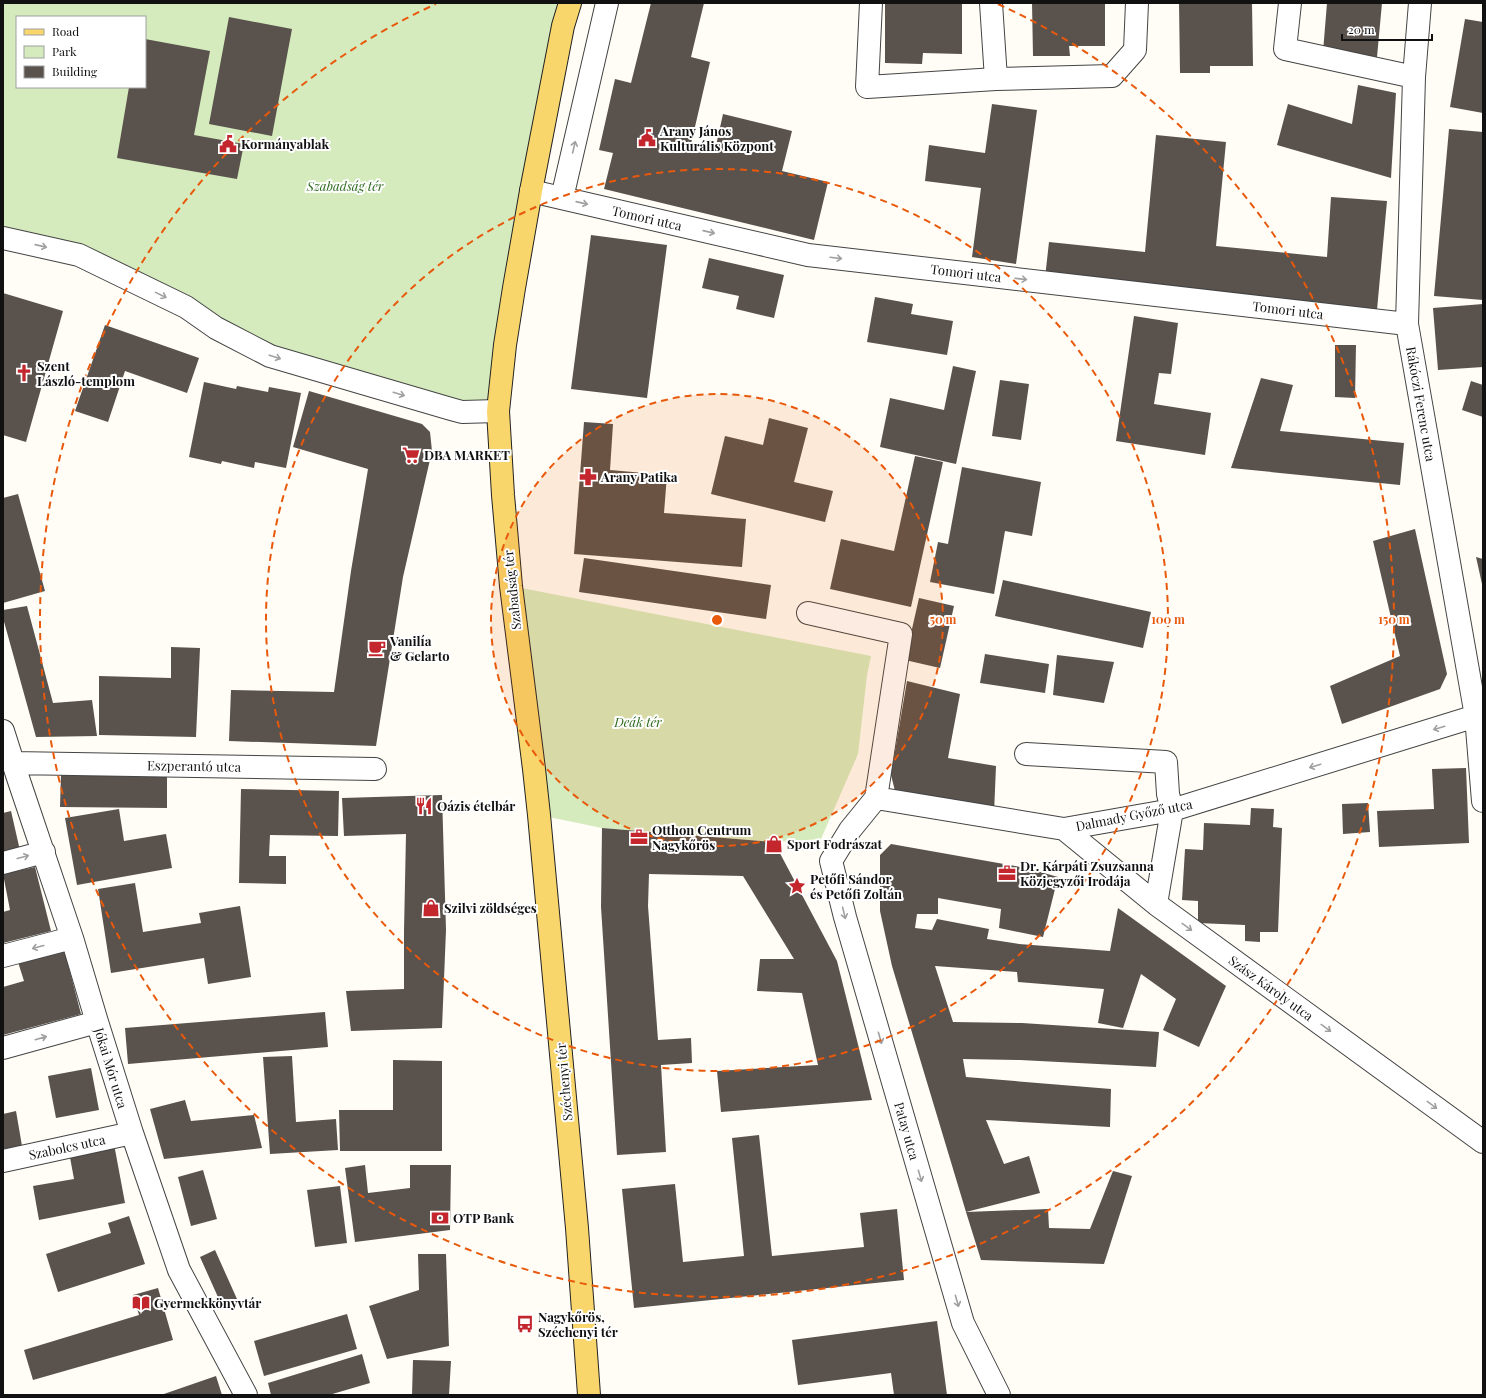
<svg xmlns="http://www.w3.org/2000/svg" width="1486" height="1398" font-family="'Playfair Display',serif">
<style>
.green{fill:#d5ebbd;fill-rule:evenodd}
.building{fill:#5a524d}
.lines{fill:none;stroke-linecap:round;stroke-linejoin:round}
.minor-casing{stroke:#444;stroke-width:24}
.major-casing{stroke:#222;stroke-width:24}
.minor{stroke:#fff;stroke-width:22}
.major{stroke:#f9d66b;stroke-width:22}
.oneway{stroke:#a0a0a0}
.ring{fill:none;stroke:#e8590c;stroke-width:2;stroke-dasharray:7 5}
.labels{text-anchor:middle;stroke-width:4;stroke-linejoin:round;paint-order:stroke}
.poi-label{font-size:13px;font-weight:bold;fill:#111;stroke:#fff;text-anchor:start}
.park-label{font-size:13px;font-style:italic;fill:#2f6b1f;stroke:#fff}
.street-label{font-size:13px;fill:#111;stroke:#fff}
.centre{fill:#e8590c;stroke:#fff;stroke-width:2}
.ring-label{font-size:12px;text-anchor:middle;font-weight:bold;fill:#e8590c;stroke:#fff;stroke-width:4;stroke-linejoin:round;paint-order:stroke}
</style>
<rect width="100%" height="100%" fill="#fffdf5"/>
<path class="green" d="M3 3H570L498 411 270 356 186 307 3 238ZM17 17H145V87H17Z
M511 586 871 656 867 675 858 754 821 839 774 842 602 828 539 815Z"/>
<path class="building" d="M651 3H704L691 57 710 62 691 144 715 150 723 114 792 131 782 171 828 182 814 240 604 189 613 153 599 150 615 79 631 83Z
M885 3H962V54L923 53 922 64 885 63Z
M1032 3H1105V46H1069L1070 56H1033Z
M1179 3H1252L1253 66H1210V73H1180Z
M1327 3H1382L1377 57 1323 52Z
M229 17 292 29 272 136 209 124Z
M1465 19 1483 22V113L1450 107Z
M145 39 210 51 194 135 244 144 237 179 117 158 129 87H145Z
M1358 85 1396 93 1391 178 1277 145 1288 104 1352 124Z
M992 104 1037 110 1016 264 972 257 981 188 925 181 929 145 985 153Z
M1449 129 1483 132V300L1434 296Z
M1156 135 1226 142 1216 246 1327 257 1331 197 1387 201 1377 310 1045 278 1049 242 1145 252Z
M591 235 667 245 647 398 571 389Z
M709 258 784 275 774 318 736 309 739 296 702 288Z
M3 293 63 311 26 442 3 435Z
M875 297 913 304 911 314 953 321 947 355 867 342Z
M1483 304V367L1438 370 1433 308Z
M1134 316 1178 323 1171 374 1159 373 1154 404 1211 413 1205 455 1116 441Z
M105 325 199 358 187 393 125 371 108 422 75 411Z
M1335 345H1356L1355 398 1335 397Z
M953 366 976 371 956 464 880 447 890 398 944 410Z
M1261 378 1293 385 1280 431 1404 443 1400 485 1231 468Z
M1000 380 1029 384 1021 440 992 436Z
M1471 381 1483 385V417L1462 410Z
M204 382 236 389 237 386 268 392 269 387 301 393 286 468 255 462 254 468 222 461 221 464 189 457Z
M309 391 422 424 430 432 432 451 403 577 376 746 229 741 231 690 334 692 351 571 368 469 293 447Z
M769 418 808 428 794 482 833 491 825 522 711 494 725 436 763 445Z
M584 422 613 424 610 470 667 475 664 513 746 519 742 567 574 554Z
M915 456 943 462 911 607 830 589 841 539 894 551Z
M962 467 1041 482 1032 536 1005 531 994 594 930 582 938 542 948 544Z
M18 494 45 591 3 603V498Z
M1415 529 1447 674 1440 689 1342 724 1330 686 1400 656 1373 541Z
M1476 557 1483 559V584H1482Z
M584 558 771 585 766 619 579 592Z
M1003 580 1151 612 1143 648 995 616Z
M919 598 954 606 940 668 905 660Z
M27 606 53 703 92 700 97 736 36 737 3 618V610Z
M171 647 200 648 196 737 99 735V676L171 678Z
M985 654 1049 664 1045 693 980 683Z
M1057 655 1114 662 1104 703 1053 695Z
M907 681 960 694 948 758 996 766 994 813 897 799 891 775Z
M1466 768 1469 843 1379 847 1377 811 1434 809 1432 769Z
M61 775 167 777V808L60 807Z
M241 789 339 791 338 836 270 835 269 856H286V884L239 883Z
M442 795 446 930 442 1028 351 1031 346 991 404 989V931L406 834 344 836 342 798Z
M1368 803 1370 832 1343 834 1342 804Z
M1251 808 1274 809 1273 827 1282 828 1278 932H1260V942L1245 941V925L1198 923V901L1182 900 1185 849 1203 850 1204 823 1250 825Z
M119 809 124 841 166 834 172 868 77 885 65 818Z
M11 811 21 855 3 859V813Z
M602 828 774 842 837 961 872 1100 721 1112 717 1071 818 1065 802 993 757 991 760 959H794L743 876 649 874 648 906 658 1040 691 1038 692 1063 661 1065 666 1152 617 1155 601 907Z
M891 844 1026 868 1058 877 1043 937 999 928 1001 909 938 898V914H917L915 928 932 930 937 919 989 929 987 939 1019 944 1110 951 1118 908 1226 986 1199 1047 1163 1030 1176 999 1141 974 1123 1028 1098 1023 1104 989 1018 982 1017 972 935 966 953 1022 1022 1023 1159 1032 1156 1067 1020 1060 963 1059 966 1077 1111 1089 1110 1127 986 1120 1004 1164 1029 1156 1040 1193 966 1212 892 966 880 911V855Z
M35 867 51 931 3 943V912L10 910 3 874Z
M135 883 143 932 201 923 199 913 240 906 251 977 208 984 204 958 111 973 98 889Z
M64 949 81 1014 3 1035V987L24 981 18 962Z
M325 1012 328 1047 128 1064 125 1028Z
M292 1056 296 1122 336 1119 338 1150 270 1154 263 1057Z
M393 1060 442 1061V1151H340L339 1110H393Z
M91 1068 99 1110 56 1118 48 1076Z
M185 1100 191 1121 254 1115 262 1148 164 1159 150 1109Z
M16 1111 22 1146 3 1149V1114Z
M759 1135 772 1256 864 1247 860 1213 897 1209 904 1280 634 1308 622 1189 675 1184 683 1262 744 1256 732 1138Z
M114 1144 125 1203 39 1220 33 1186 74 1179 69 1152Z
M365 1165 368 1193 410 1188V1165H451L450 1230 355 1242 345 1168Z
M203 1170 217 1219 191 1226 178 1177Z
M1113 1171 1132 1176 1104 1264 981 1260 966 1212 1048 1209 1049 1228 1090 1229Z
M340 1186 347 1243 315 1247 307 1190Z
M129 1216 145 1264 58 1292 46 1254 111 1233 108 1223Z
M215 1250 237 1299 222 1306 200 1257Z
M418 1254H446L449 1346 387 1359 369 1306 419 1290Z
M158 1288 173 1340 33 1380 24 1350 139 1315 133 1295Z
M347 1314 357 1349 264 1376 254 1341Z
M937 1321 947 1395H894L891 1373 798 1385 792 1340Z
M362 1354 370 1383 329 1395H271L268 1383Z
M413 1360 451 1361 449 1395H412Z
M216 1376 222 1395H161Z"/>
<g class="lines">
<g class="minor-casing">
<path id="minor" d="M871 3 867 87 996 79 1112 76 1135 50 1137 3
M991 3 996 79
M1290 3 1285 49 1414 77
M1420 3 1414 77 1407 324 1476 716 1483 801
M531 191 808 255 1407 324
M562 198 607 3
M3 238 79 255 186 307 216 328 270 356 451 409 462 412 498 411
M808 613 901 634 876 798
M3 731 17 775 72 938 97 1022 132 1133 179 1270 246 1395
M1026 754 1166 762 1168 794 1172 810 1156 904
M13 763 375 769
M1064 829 1156 904 1483 1142
M3 863 44 852
M3 956 72 938
M3 1048 97 1022
M3 1161 132 1133
M999 1395 963 1323 845 917 831 861 850 830 876 798 1064 829 1172 810 1476 716 1483 719"/>
</g>
<g class="major-casing">
<path id="major" d="M570 3 563 26 531 191 514 288 505 345 498 411 503 495 511 586 534 769 539 815 577 1228 589 1395"/>
</g>
<use href="#minor" class="minor"/>
<use href="#major" class="major"/>
</g>
<defs><path id="oneway-shaft" d="M-6 0H5M1.5-3L5.5 0L1.5 3" fill="none" stroke-width="1.6" stroke-linecap="round" stroke-linejoin="round"/></defs>
<g class="oneway">
<use href="#oneway-shaft" transform="translate(574 147) rotate(-77)"/>
<use href="#oneway-shaft" transform="translate(582 203) rotate(13)"/>
<use href="#oneway-shaft" transform="translate(709 232) rotate(13)"/>
<use href="#oneway-shaft" transform="translate(41 246) rotate(13)"/>
<use href="#oneway-shaft" transform="translate(836 258) rotate(7)"/>
<use href="#oneway-shaft" transform="translate(1021 279) rotate(7)"/>
<use href="#oneway-shaft" transform="translate(161 295) rotate(26)"/>
<use href="#oneway-shaft" transform="translate(275 357) rotate(18)"/>
<use href="#oneway-shaft" transform="translate(399 394) rotate(17)"/>
<use href="#oneway-shaft" transform="translate(1439 728) rotate(163)"/>
<use href="#oneway-shaft" transform="translate(1315 766) rotate(163)"/>
<use href="#oneway-shaft" transform="translate(23 857) rotate(-15)"/>
<use href="#oneway-shaft" transform="translate(844 913) rotate(76)"/>
<use href="#oneway-shaft" transform="translate(1187 927) rotate(36)"/>
<use href="#oneway-shaft" transform="translate(38 947) rotate(165)"/>
<use href="#oneway-shaft" transform="translate(1326 1028) rotate(36)"/>
<use href="#oneway-shaft" transform="translate(41 1038) rotate(-16)"/>
<use href="#oneway-shaft" transform="translate(880 1038) rotate(74)"/>
<use href="#oneway-shaft" transform="translate(1432 1105) rotate(36)"/>
<use href="#oneway-shaft" transform="translate(920 1176) rotate(74)"/>
<use href="#oneway-shaft" transform="translate(957 1301) rotate(74)"/>
</g>
<circle cx="717" cy="620" r="226" fill="#e8590c" fill-opacity=".12"/>
<g class="ring">
<circle cx="717" cy="620" r="226"/>
<circle cx="717" cy="620" r="451"/>
<path d="M998 4A677 677 0 1 1 436 4"/>
</g>
<defs>
<g id="civic-bare" transform="scale(1.38)"><path d="M-.6-6.5H3V-4.5H.6V-3L4-1V1h2V6H-6V1h2V-1L-.6-3ZM-1.2 2.5V6h2.4V2.5Z" fill="#c4262e" stroke="#fff" stroke-width="2.5" paint-order="stroke"/></g>
<g id="church-bare" transform="scale(1.38)"><path d="M-1.2-6h2.4v3.5h3.3v2.4h-3.3V6h-2.4V-.1h-3.3v-2.4h3.3Z" fill="#c4262e" stroke="#fff" stroke-width="2.5" paint-order="stroke"/></g>
<g id="supermarket-bare" transform="scale(1.38)"><path d="M-6-5.5h2.5l.6 2H6L4.5 2H-2.5L-4.4-4H-6ZM-1.5 3.2a1.3 1.3 0 1 0 .1 0ZM3 3.2a1.3 1.3 0 1 0 .1 0Z" fill="#c4262e" stroke="#fff" stroke-width="2.5" paint-order="stroke"/></g>
<g id="pharmacy-bare" transform="scale(1.38)"><path d="M-2-6h4v4h4v4h-4v4h-4v-4h-4v-4h4Z" fill="#c4262e" stroke="#fff" stroke-width="2.5" paint-order="stroke"/></g>
<g id="cafe-bare" transform="scale(1.38)"><path d="M-5.5-4.5H6V0H3Q3 3.5 0 3.5H-2.5Q-5.5 3.5-5.5 0ZM3-3.2v2h1.7v-2ZM-6 4.5H4V6H-6Z" fill="#c4262e" stroke="#fff" stroke-width="2.5" paint-order="stroke"/></g>
<g id="restaurant-bare" transform="scale(1.38)"><path d="M-5-6h1v4h1v-4h1v4h1v-4h1v5L-1.5 .5V6h-2V.5L-5-1ZM5-6V6H3V1.5H1.5Q1.5-4 5-6Z" fill="#c4262e" stroke="#fff" stroke-width="2.5" paint-order="stroke"/></g>
<g id="office-bare" transform="scale(1.38)"><path d="M-6-3h4V-5.5h4V-3h4V5H-6ZM-1-4.5V-3h2v-1.5ZM-6 0V1H6V0Z" fill="#c4262e" stroke="#fff" stroke-width="2.5" paint-order="stroke"/></g>
<g id="shop-bare" transform="scale(1.38)"><path d="M-5-2.5h2.3a2.7 3.5 0 0 1 5.4 0H5L5.5 6h-11ZM-1.5-2.5h3a1.5 2.3 0 0 0-3 0Z" fill="#c4262e" stroke="#fff" stroke-width="2.5" paint-order="stroke"/></g>
<g id="sight-bare" transform="scale(1.38)"><path d="M0-6L1.8-2.2L6-1.7L2.9 1.2L3.7 5.4L0 3.3L-3.7 5.4L-2.9 1.2L-6-1.7L-1.8-2.2Z" fill="#c4262e" stroke="#fff" stroke-width="2.5" paint-order="stroke"/></g>
<g id="bank-bare" transform="scale(1.38)"><path d="M-6-4H6V4H-6ZM0-2.3a2.3 2.3 0 1 0 0 4.6a2.3 2.3 0 1 0 0-4.6Z" fill="#c4262e" stroke="#fff" stroke-width="2.5" paint-order="stroke"/></g>
<g id="library-bare" transform="scale(1.38)"><path d="M-6-4Q-3-5.5-.7-3.5V5Q-3 3-6 4ZM6-4Q3-5.5 .7-3.5V5Q3 3 6 4Z" fill="#c4262e" stroke="#fff" stroke-width="2.5" paint-order="stroke"/></g>
<g id="bus-bare" transform="scale(1.38)"><path d="M-5-6H5V4H4V6H2V4H-2V6H-4V4H-5ZM-3.5-4V0h7V-4ZM-3.5 1.2v1.5H-2V1.2ZM2 1.2v1.5H3.5V1.2Z" fill="#c4262e" stroke="#fff" stroke-width="2.5" paint-order="stroke"/></g>
</defs>
<g fill-rule="evenodd">
<use href="#civic-bare" x="647" y="138"/>
<use href="#civic-bare" x="228" y="144"/>
<use href="#church-bare" x="24" y="373"/>
<use href="#supermarket-bare" x="411" y="455"/>
<use href="#pharmacy-bare" x="588" y="477"/>
<use href="#cafe-bare" x="377" y="648"/>
<use href="#restaurant-bare" x="424" y="806"/>
<use href="#office-bare" x="639" y="837"/>
<use href="#shop-bare" x="774" y="844"/>
<use href="#office-bare" x="1007" y="873"/>
<use href="#sight-bare" x="797" y="886"/>
<use href="#shop-bare" x="431" y="908"/>
<use href="#bank-bare" x="440" y="1218"/>
<use href="#library-bare" x="141" y="1303"/>
<use href="#bus-bare" x="525" y="1324"/>
</g>
<g class="labels">
<g class="poi-label">
<text x="660" y="136">Arany János<tspan x="660" dy="15">Kulturális Központ</tspan></text>
<text x="241" y="149">Kormányablak</text>
<text x="37" y="371">Szent<tspan x="37" dy="15">László-templom</tspan></text>
<text x="424" y="460">DBA MARKET</text>
<text x="601" y="482">Arany Patika</text>
<text x="390" y="646">Vanilía<tspan x="390" dy="15">&amp; Gelarto</tspan></text>
<text x="437" y="811">Oázis ételbár</text>
<text x="652" y="835">Otthon Centrum<tspan x="652" dy="15">Nagykőrös</tspan></text>
<text x="787" y="849">Sport Fodrászat</text>
<text x="1020" y="871">Dr. Kárpáti Zsuzsanna<tspan x="1020" dy="15">Közjegyzői Irodája</tspan></text>
<text x="810" y="884">Petőfi Sándor<tspan x="810" dy="15">és Petőfi Zoltán</tspan></text>
<text x="444" y="913">Szilvi zöldséges</text>
<text x="453" y="1223">OTP Bank</text>
<text x="154" y="1308">Gyermekkönyvtár</text>
<text x="538" y="1322">Nagykőrös,<tspan x="538" dy="15">Széchenyi tér</tspan></text>
</g>
<g class="park-label">
<text x="345" y="191">Szabadság tér</text>
<text x="638" y="727">Deák tér</text>
</g>
<g class="street-label">
<text transform="translate(647 218) rotate(13)" y="5">Tomori utca</text>
<text transform="translate(966 273) rotate(7)" y="5">Tomori utca</text>
<text transform="translate(1288 310) rotate(7)" y="5">Tomori utca</text>
<text transform="translate(1421 404) rotate(80)" y="5">Rákóczi Ferenc utca</text>
<text transform="translate(512 590) rotate(-96)" y="5">Szabadság tér</text>
<text transform="translate(194 766) rotate(1)" y="5">Eszperantó utca</text>
<text transform="translate(1134 815) rotate(-11)" y="5">Dalmady Győző utca</text>
<text transform="translate(1271 988) rotate(36)" y="5">Szász Károly utca</text>
<text transform="translate(111 1068) rotate(73)" y="5">Jókai Mór utca</text>
<text transform="translate(564 1082) rotate(-95)" y="5">Széchenyi tér</text>
<text transform="translate(907 1131) rotate(74)" y="5">Patay utca</text>
<text transform="translate(67 1147) rotate(-12)" y="5">Szabolcs utca</text>
</g>
</g>
<circle cx="717" cy="620" r="6" class="centre"/>
<g class="ring-label">
<text x="943" y="624">50 m</text>
<text x="1168" y="624">100 m</text>
<text x="1394" y="624">150 m</text>
</g>
<rect width="1486" height="1398" fill="none" stroke="#111111" stroke-width="8"/>
<rect x="16" y="16" width="130" height="72" fill="#ffffff" stroke="#a0a0a0"/>
<rect x="24" y="29" width="20" height="6" fill="#f9d66b" stroke="#a0a0a0"/>
<text x="52" y="36" font-size="12" fill="#111111">Road</text>
<rect x="24" y="46" width="20" height="12" fill="#d5ebbd" stroke="#a0a0a0"/>
<text x="52" y="56" font-size="12" fill="#111111">Park</text>
<rect x="24" y="66" width="20" height="12" fill="#5a524d" stroke="#a0a0a0"/>
<text x="52" y="76" font-size="12" fill="#111111">Building</text>
<path d="M1342 34v6h90v-6" fill="none" stroke="#111111" stroke-width="2"/>
<text x="1348" y="34" font-size="12" fill="#111111" stroke="#ffffff" stroke-width="3" paint-order="stroke">20 m</text>
</svg>
